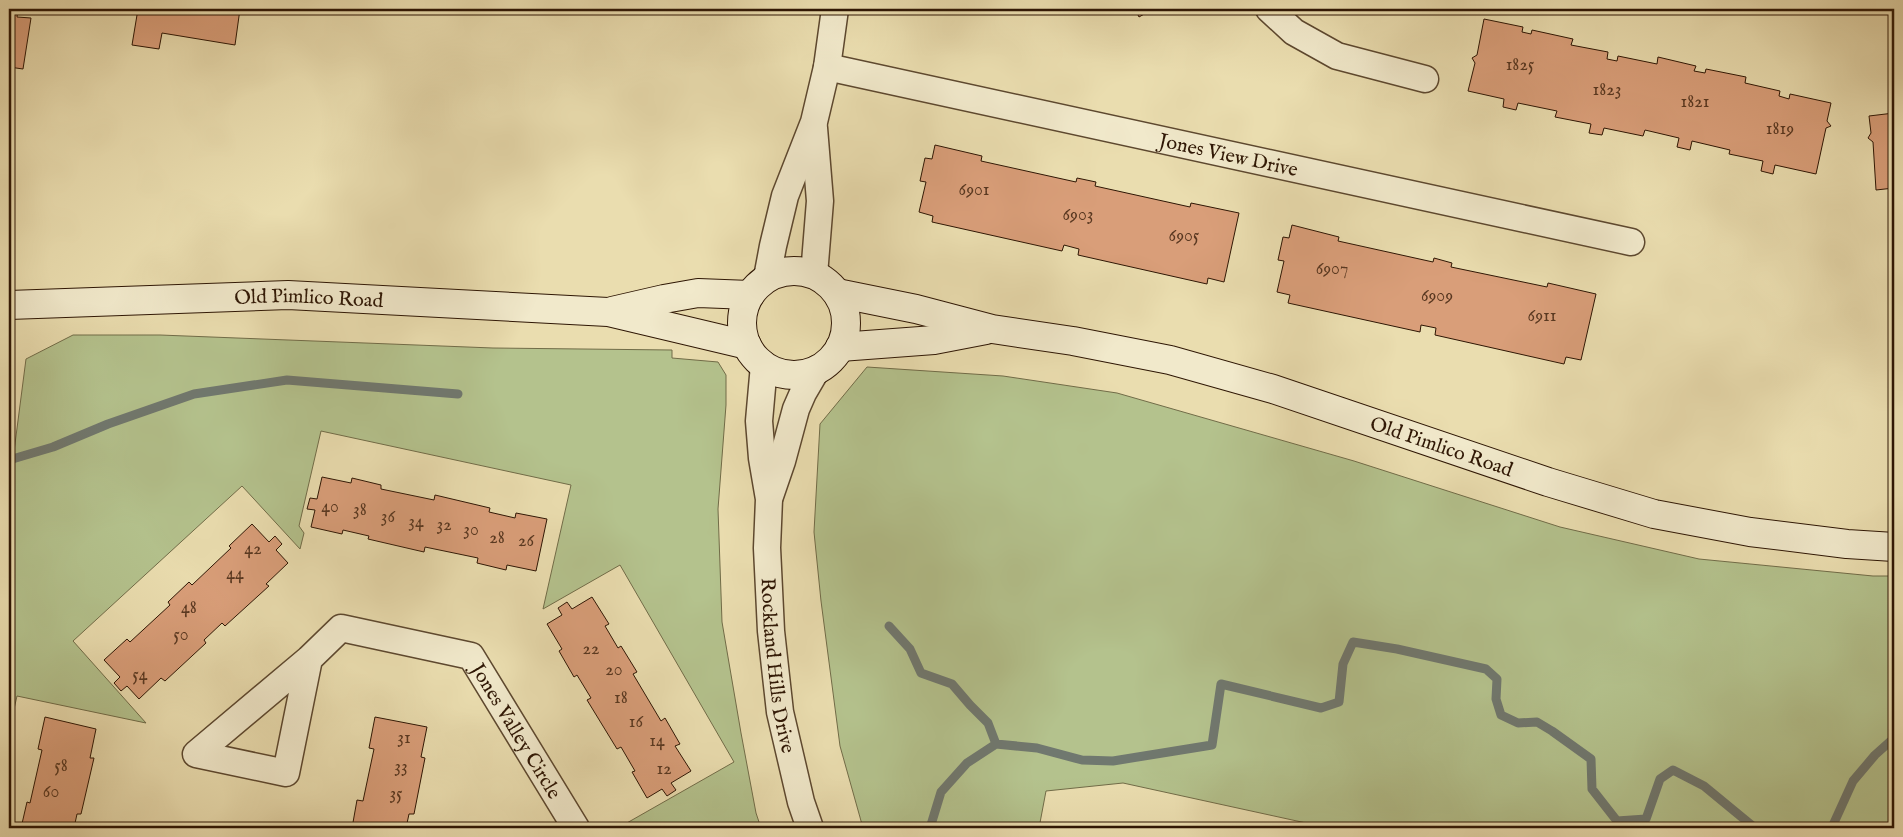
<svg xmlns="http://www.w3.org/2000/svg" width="1903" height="837" font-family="'IM FELL English',serif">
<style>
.green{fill:#b4c28d;stroke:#716c48}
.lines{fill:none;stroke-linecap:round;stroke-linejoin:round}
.stream{stroke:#70786f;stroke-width:9}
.building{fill:#d99e79;stroke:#2e1604}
.street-casing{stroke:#5d482f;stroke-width:29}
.secondary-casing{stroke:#2e1604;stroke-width:30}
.street{stroke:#f1e9cb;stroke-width:26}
.secondary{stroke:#f1e9cb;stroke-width:28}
.labels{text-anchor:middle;stroke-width:4.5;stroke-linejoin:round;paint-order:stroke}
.number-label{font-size:18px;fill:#593821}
.street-label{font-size:20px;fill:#2e1604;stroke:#f1e9cb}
</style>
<rect width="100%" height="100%" fill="#eaddaf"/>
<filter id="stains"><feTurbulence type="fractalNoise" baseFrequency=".004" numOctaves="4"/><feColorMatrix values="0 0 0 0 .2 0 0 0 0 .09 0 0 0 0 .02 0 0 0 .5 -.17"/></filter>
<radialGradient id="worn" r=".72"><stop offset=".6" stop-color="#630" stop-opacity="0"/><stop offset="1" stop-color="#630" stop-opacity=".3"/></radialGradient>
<path class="green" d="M73 335H160L493 348 672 350V358L718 362 726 375V405L718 509 722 622 741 733 756 813 761 828H618L734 762 620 565 543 609 571 485 321 431 299 526 304 533 300 549 242 486 73 641 146 723 17 696 9 731V490L26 359Z
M867 367 1003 376 1117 393 1354 461 1560 527 1699 559 1873 576H1894V828H1360L1345 825 1344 828H1329L1123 783 1046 791 1039 828H863L840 746 821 601 814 532 820 424Z"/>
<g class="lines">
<path class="stream" d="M9 460 53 447 108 424 194 394 287 380 458 394
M889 626 910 649 921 673 952 684 970 705 988 723 996 744
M930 828 941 792 967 763 996 744 1037 748 1082 760 1113 761 1212 745 1221 684 1321 708 1339 702 1343 664 1353 642 1397 649 1486 669 1497 679 1496 699 1501 715 1518 723 1537 722 1552 731 1591 759 1592 789 1617 821 1646 819 1660 779 1673 770 1704 786 1755 828
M1830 828 1833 825 1853 781 1875 755 1894 738"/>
</g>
<path class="building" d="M9 9H32L31 12 18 10 17 17 31 18 23 69 9 67Z
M138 9H240L235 45 162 33 159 49 132 45Z
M258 9H285L284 13Z
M1135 9H1153L1139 17Z
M1484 19 1523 27 1522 32 1531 34 1532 30 1573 39 1571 45 1608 52 1607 59 1617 61 1618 56 1657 64 1658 57 1696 66 1694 71 1705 73 1706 69 1746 77 1745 83 1780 91 1779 96 1789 99 1790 94 1831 103 1827 121 1831 126 1826 128 1816 174 1775 165 1773 174 1761 171 1763 161 1729 154 1730 150 1692 141 1690 150 1677 147 1679 138 1645 130 1643 136 1604 128 1602 135 1589 133 1591 124 1555 117 1557 111 1518 103 1516 110 1503 107 1504 99 1468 91 1475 63 1472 58 1477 55Z
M1894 113V188L1876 190 1873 142 1868 138 1871 133 1869 116Z
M935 145 982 156 981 161 1076 182 1077 178 1096 182 1095 186 1190 207 1191 203 1239 213 1224 282 1208 278 1207 284 1078 255 1079 249 1064 245 1062 251 932 222 933 216 919 212 926 182 920 181 925 158 932 159Z
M1292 225 1339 237 1338 241 1433 262 1434 258 1452 263 1451 267 1547 287 1548 283 1596 294 1581 360 1566 357 1564 364 1435 335 1436 328 1421 325 1420 332 1288 303 1290 295 1277 292 1284 261 1278 260 1283 237 1289 238Z
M322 477 351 483 352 478 381 485V489L434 500 435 495 490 508 489 512 515 518 516 513 547 519 536 571 507 565 506 570 477 563 478 558 425 547 424 552 368 539 369 536 343 530 342 534 311 527 315 510 307 509 310 498 317 499Z
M252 524 269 542 275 536 282 544 276 550 288 563 266 584 269 586 225 626 222 623 204 640 206 643 165 681 161 678 139 699 127 686 121 691 114 683 120 677 104 660 127 639 130 642 170 605 168 602 189 582 192 585 231 548 229 546Z
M592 597 609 624 605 626 618 648 621 646 637 672 633 674 661 721 665 718 680 744 675 746 691 771 671 783 676 790 667 796 662 789 647 798 632 772 635 771 621 747 617 749 587 700 591 698 577 675 574 677 559 651 562 649 547 624 562 615 558 608 567 602 572 609Z
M45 717 96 729 90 758H94L81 814H77L74 828H21L27 802 30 803 42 750 38 749Z
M375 717 427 727 421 757 425 758 414 814H409L406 828H352L357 800 363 801 374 749 369 748Z"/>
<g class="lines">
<g class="street-casing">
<g id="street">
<path d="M1269 9 1294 32 1337 56 1425 79"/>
<path id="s1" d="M827 67 1631 242"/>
<path d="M814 275 820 201 814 128"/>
<path d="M767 278 773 246 785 196 814 122 827 67 835 9"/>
<path id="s2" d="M764 365 759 421 762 458 769 499 767 548 771 631 780 712 801 802 810 828"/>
<path d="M770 496 782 461 796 409 803 393 817 369"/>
<path id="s3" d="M309 659 286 773 196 754 309 659 341 628 471 656 576 828"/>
</g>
</g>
<g class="secondary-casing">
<g id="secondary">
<circle cx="794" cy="323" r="52"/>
<path id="s4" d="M837 293 916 309 992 329 1073 341 1170 360 1273 389 1548 482 1654 514 1750 532 1847 544 1894 547"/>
<path id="s5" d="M9 305 288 295 608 312 747 345"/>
<path d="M612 311 664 299 698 293 750 295"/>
<path d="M840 347 934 340 986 330"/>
</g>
</g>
<use href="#street" class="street"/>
<use href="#secondary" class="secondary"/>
</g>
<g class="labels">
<g class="number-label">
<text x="1520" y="70">1825</text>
<text x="1607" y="95">1823</text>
<text x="1695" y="107">1821</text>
<text x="1780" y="134">1819</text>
<text x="974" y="195">6901</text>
<text x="1078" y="220">6903</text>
<text x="1184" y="241">6905</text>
<text x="1332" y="274">6907</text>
<text x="1437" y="301">6909</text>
<text x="1542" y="321">6911</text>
<text x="330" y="512">40</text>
<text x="360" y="515">38</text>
<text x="388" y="522">36</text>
<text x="416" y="527">34</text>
<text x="444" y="530">32</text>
<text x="471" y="535">30</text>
<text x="497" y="543">28</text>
<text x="526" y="546">26</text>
<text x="253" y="554">42</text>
<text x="235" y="579">44</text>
<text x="189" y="613">48</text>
<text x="181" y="640">50</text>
<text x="591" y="654">22</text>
<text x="614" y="675">20</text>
<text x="140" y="680">54</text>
<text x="621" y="703">18</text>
<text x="636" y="727">16</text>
<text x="404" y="743">31</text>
<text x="657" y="746">14</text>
<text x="61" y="771">58</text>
<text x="401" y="772">33</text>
<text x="664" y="774">12</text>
<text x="51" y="797">60</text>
<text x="396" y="799">35</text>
</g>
<g class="street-label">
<text dy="7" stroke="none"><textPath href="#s1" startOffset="411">Jones View Drive</textPath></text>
<text dy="7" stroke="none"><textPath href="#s5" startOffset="300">Old Pimlico Road</textPath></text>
<text dy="7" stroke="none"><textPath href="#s4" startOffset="625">Old Pimlico Road</textPath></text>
<text dy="7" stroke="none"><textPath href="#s2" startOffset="302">Rockland Hills Drive</textPath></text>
<text dy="7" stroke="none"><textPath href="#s3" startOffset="621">Jones Valley Circle</textPath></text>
</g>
</g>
<rect width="1903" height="837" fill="none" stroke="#eaddaf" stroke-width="30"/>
<rect x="10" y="10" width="1883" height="817" fill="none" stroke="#2e1604" stroke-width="2.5"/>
<rect x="15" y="15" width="1873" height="807" fill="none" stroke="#2e1604"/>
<rect width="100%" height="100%" filter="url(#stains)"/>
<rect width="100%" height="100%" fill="url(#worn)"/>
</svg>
